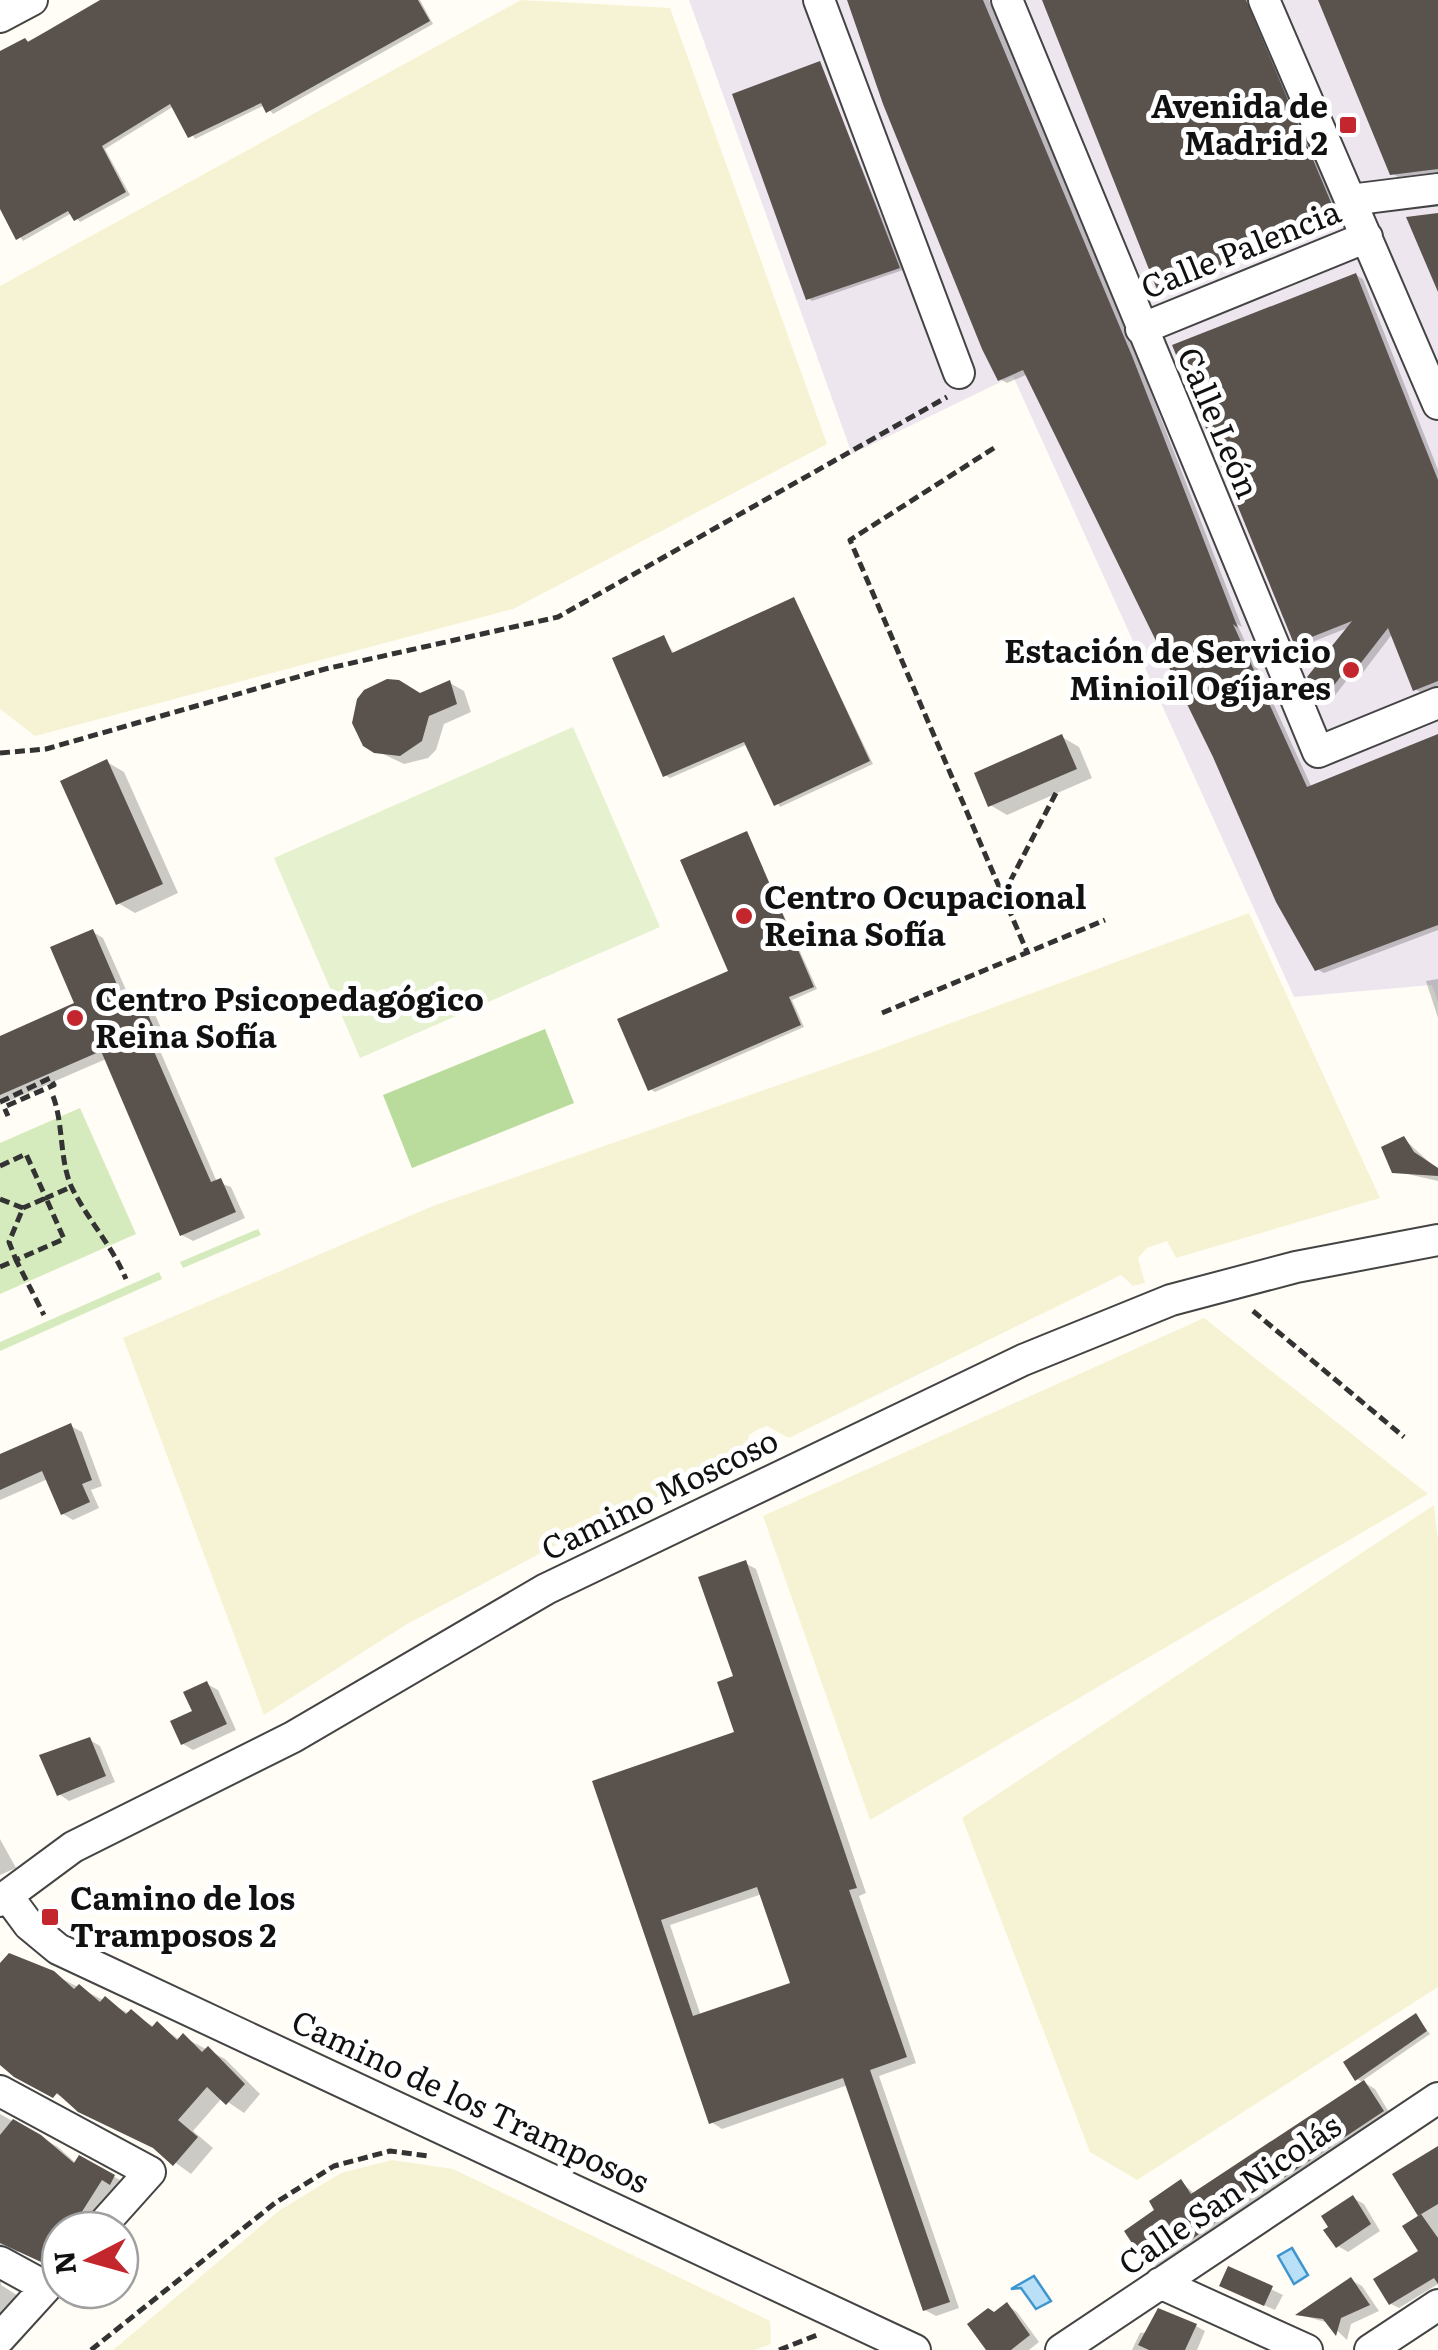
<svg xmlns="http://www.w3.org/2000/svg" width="1438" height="2350" font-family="Literata,serif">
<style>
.industrial{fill:#eee6ef}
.farmland{fill:#f6f3d4}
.green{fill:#d5ebbd}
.forest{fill:#b9dc9c}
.pitch{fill:#e6f2cf}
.water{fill:#b9e0f7;stroke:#3f96cf;stroke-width:2.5}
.shadow{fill:#0003;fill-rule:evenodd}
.building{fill:#5a524d;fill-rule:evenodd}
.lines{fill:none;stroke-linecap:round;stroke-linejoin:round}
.minor-casing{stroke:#444;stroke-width:34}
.path{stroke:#333;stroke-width:5;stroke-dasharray:10 5;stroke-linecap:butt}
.minor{stroke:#fff;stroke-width:30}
.poi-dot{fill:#c4262e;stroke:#fff;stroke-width:4}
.labels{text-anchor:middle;stroke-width:10;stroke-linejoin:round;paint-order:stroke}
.poi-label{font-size:32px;font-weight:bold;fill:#111;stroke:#fff;text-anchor:start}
.street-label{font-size:32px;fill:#111;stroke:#fff}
</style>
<rect width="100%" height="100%" fill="#fffdf5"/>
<path class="industrial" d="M689 0H1438V1002L1432 985 1294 997 1013 376 852 454Z"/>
<path class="farmland" d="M521 0 670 8 827 444 513 609 35 736 0 709V286Z
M1249 913 1380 1198 1176 1258 1167 1241 1147 1248 1138 1258 1145 1283 1133 1286 1121 1275 789 1438 767 1426 757 1430 749 1435 746 1456 573 1536 407 1624 264 1715 123 1338 433 1206 870 1053Z
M1204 1318 1428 1494 870 1820 763 1516Z
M1434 1505 1438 1541V1987L1137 2180 1090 2152 962 1818Z
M392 2160 453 2169 770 2321 771 2344 754 2350H113L280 2210 341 2173Z"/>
<path class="green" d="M80 1108 136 1234 0 1294V1143Z
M258 1229 261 1235 183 1268 180 1262Z
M159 1272 162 1279 0 1351V1342Z"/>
<path class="forest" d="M545 1029 574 1103 412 1168 383 1095Z"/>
<path class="pitch" d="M573 727 660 927 360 1058 274 858Z"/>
<path class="water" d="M1292 2248 1308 2275 1294 2284 1278 2256Z
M1034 2276 1051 2301 1036 2309 1021 2288 1011 2289Z"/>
<path class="shadow" d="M110 0H420L433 24 273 114 265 105 195 139 174 106 105 149 130 195 80 222 72 213 23 241 0 207V55Z
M850 0H989L1139 362 1242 627 1237 624 1312 788 1438 737V930L1324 973 1317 969 1028 374 1007 383 1000 379Z
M1046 0H1249L1341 221 1164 293 1160 290Z
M1320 0H1438V172L1398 177 1392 173Z
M820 64 903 270 812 301 808 298Z
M1356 275 1363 279 1438 470V687L1422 693 1415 689 1393 633 1361 675 1354 671 1333 698 1327 694 1350 627 1302 646 1296 642Z
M794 600 873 764 780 807 748 744 670 778 665 775 664 638 675 655Z
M450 683 464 691 471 712 444 724 436 750 428 758 404 764 381 753Z
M1062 737 1079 747 1092 778 1007 815 990 805Z
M107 762 124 772 178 893 135 913 118 903Z
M747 834 817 989 792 1000 804 1027 655 1092 650 1089 731 973Z
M93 932 103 938 135 1010 143 1006 154 1012 167 1042 158 1046 217 1182 231 1187 245 1218 193 1241 182 1235 106 1059 0 1105V1039L78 1005Z
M1438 979V1018L1426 981Z
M1404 1139 1438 1170V1181L1394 1171Z
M71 1426 82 1432 102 1486 91 1490 99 1508 73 1520 63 1514 48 1479 0 1500V1457Z
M745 1563 756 1569 866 1893 859 1896 916 2063 879 2076 959 2308 936 2316 925 2310 848 2085 722 2129 711 2122 595 1782 737 1733 736 1677ZM762 1894 793 1985 701 2016 670 1925Z
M207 1684 218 1690 236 1730 193 1750 183 1744Z
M90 1740 100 1746 115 1782 69 1801 59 1794Z
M0 1839 16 1868 0 1875Z
M0 1967 53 1974 155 2027 157 2024 180 2040 183 2037 225 2059 260 2094 244 2113 222 2098 193 2131 213 2148 191 2174 158 2150 0 2063Z
M1416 2016 1430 2034 1362 2081 1375 2089 1390 2114 1200 2246 1194 2243 1158 2268 1147 2261 1157 2211 1181 2182 1195 2194 1364 2083 1357 2079Z
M0 2114 58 2147 77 2164 80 2158 131 2186 88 2230H60L59 2269 19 2251 0 2261 1 2285 28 2302 0 2330Z
M1395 2175 1438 2193V2284L1399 2308 1391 2304 1421 2252V2217Z
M1353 2198 1364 2204 1380 2231 1348 2252 1338 2246Z
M1229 2269 1283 2295 1275 2310 1233 2291Z
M1351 2280 1362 2286 1379 2311 1351 2324 1347 2340 1329 2323 1300 2315Z
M1007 2305 1017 2312 1039 2342 1029 2350H991L995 2315Z
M1196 2326 1205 2331 1197 2350H1132L1140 2333Z"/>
<path class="building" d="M100 0H418L430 21 266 113 261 103 188 138 170 104 102 146 126 192 74 221 68 211 16 240 0 209V51L25 38 28 42Z
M847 0H983L1132 356 1238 628 1233 624 1307 787 1438 734V925L1315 971 1276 902 1213 757 1023 370 998 381 982 349 883 104Z
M1042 0H1246L1338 219 1158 292Z
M1318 0H1438V169L1390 175Z
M820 61 900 268 806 300 732 94Z
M1438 213V292L1406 217Z
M1356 273 1438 480V681L1413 691 1388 628 1353 673 1347 668 1326 696 1307 677 1352 621 1294 644 1172 345Z
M794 597 870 761 774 806 744 742 663 777 612 658 664 635 672 653Z
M387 679 399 680 420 693 450 680 457 704 429 716 422 741 400 756 374 753 363 746 352 723 357 699 364 690Z
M1062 734 1077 769 988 807 974 773Z
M107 759 163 884 116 905 60 781Z
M747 831 814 987 789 997 801 1025 648 1091 617 1019 728 971 680 860Z
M93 929 128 1010 143 1003 158 1037 149 1040 211 1182 221 1178 236 1212 180 1236 101 1051 0 1095V1036L74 1003 50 947Z
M1404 1136 1414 1152 1438 1168V1176L1392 1173 1381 1147Z
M71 1423 92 1480 82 1484 90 1502 61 1515 42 1471 0 1490V1454Z
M746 1560 857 1888 849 1890 907 2057 870 2070 950 2302 923 2311 843 2078 709 2124 592 1781 734 1732 717 1682 733 1676 698 1577ZM757 1887 790 1983 693 2016 661 1920Z
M207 1681 227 1724 181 1745 170 1721 192 1711 183 1692Z
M90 1737 106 1776 57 1796 39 1755Z
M9 1953 54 1971 74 1989 79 1984 100 2002 105 1996 126 2014 131 2009 152 2027 157 2021 177 2040 183 2033 202 2052 208 2046 245 2084 226 2105 207 2087 178 2120 198 2137 173 2166 153 2148 78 2112 57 2093 53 2098 14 2077 0 2065V1963Z
M1416 2013 1427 2031 1355 2081 1343 2062Z
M1364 2080 1384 2111 1279 2181 1277 2178 1188 2242 1193 2230 1145 2263 1124 2231 1154 2210 1149 2201 1181 2179 1191 2194Z
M13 2119 41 2135 74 2163 79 2155 115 2175 110 2185 102 2180 78 2218 73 2215 60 2230 59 2240 55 2238 41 2262 0 2243V2135Z
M1438 2146V2204L1418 2216 1392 2174Z
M1353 2195 1371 2224 1336 2248 1323 2230 1328 2227 1321 2216Z
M1421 2214 1438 2238V2284L1434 2278 1389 2305 1373 2279 1418 2251 1402 2226Z
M1228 2266 1273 2286 1264 2306 1219 2286Z
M1351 2277 1370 2305 1341 2318 1336 2336 1323 2319 1295 2315Z
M1007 2302 1030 2335 1011 2350H986L967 2324 988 2308 994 2312Z
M1158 2308 1197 2324 1185 2350H1149L1138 2345Z"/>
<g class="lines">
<g class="minor-casing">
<path id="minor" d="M819 0 959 373
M1007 0 1318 752 1438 703
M1264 0 1438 404
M0 17 32 0
M1350 200 1438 189
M1141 329 1367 237
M9 1898 29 1925 58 1949 915 2350
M0 1901 73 1847 293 1737 546 1589 1023 1360 1171 1300 1296 1267 1438 1240
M0 2091 150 2172 98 2230
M0 2262 46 2287
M1160 2283 1307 2350
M0 2338 60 2272
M1061 2350 1438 2098
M1370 2350 1438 2305"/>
</g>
<path class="path" d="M994 448 850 540 1028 954
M0 753 46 749 325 669 558 617 947 397
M1003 895 1056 793
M882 1013 1105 920
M53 1096C64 1125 59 1163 73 1190 89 1221 112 1246 126 1279
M0 1102 50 1078 54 1085 4 1107 8 1116
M0 1166 26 1154 46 1198 71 1187
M0 1199 23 1208 9 1242 16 1260 64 1239 46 1198 23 1208
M0 1267 16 1260 44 1315
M1253 1311 1404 1437
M91 2350 275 2203 334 2166 390 2151 429 2156
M779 2350 817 2335"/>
<use href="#minor" class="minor"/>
</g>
<g class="poi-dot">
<rect x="1338" y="115" width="20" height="20" rx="5"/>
<circle cx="1351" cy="670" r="10"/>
<circle cx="744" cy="916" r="10"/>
<circle cx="75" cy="1018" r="10"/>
<rect x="40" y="1907" width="20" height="20" rx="5"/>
</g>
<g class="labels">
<g class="poi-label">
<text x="1328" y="118" text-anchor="end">Avenida de<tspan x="1328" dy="37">Madrid 2</tspan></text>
<text x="1331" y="663" text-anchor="end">Estación de Servicio<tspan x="1331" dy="37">Minioil Ogíjares</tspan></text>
<text x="764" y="909">Centro Ocupacional<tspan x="764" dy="37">Reina Sofía</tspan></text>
<text x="95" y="1011">Centro Psicopedagógico<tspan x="95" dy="37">Reina Sofía</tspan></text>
<text x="70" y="1910">Camino de los<tspan x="70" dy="37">Tramposos 2</tspan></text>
</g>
<g class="street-label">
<text transform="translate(1241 250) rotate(-22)" y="11">Calle Palencia</text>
<text transform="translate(1218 423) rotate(67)" y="11">Calle León</text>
<text transform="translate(660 1495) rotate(-26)" y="11">Camino Moscoso</text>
<text transform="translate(470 2102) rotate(25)" y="11">Camino de los Tramposos</text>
<text transform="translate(1230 2195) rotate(-34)" y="11">Calle San Nicolás</text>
</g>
</g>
<g transform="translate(90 2260) rotate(264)"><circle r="48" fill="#ffffff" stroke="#a0a0a0" stroke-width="2.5"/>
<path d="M0-8L18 38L0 25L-18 38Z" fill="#c4262e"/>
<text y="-15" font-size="28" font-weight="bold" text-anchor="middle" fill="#111111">N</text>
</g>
</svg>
